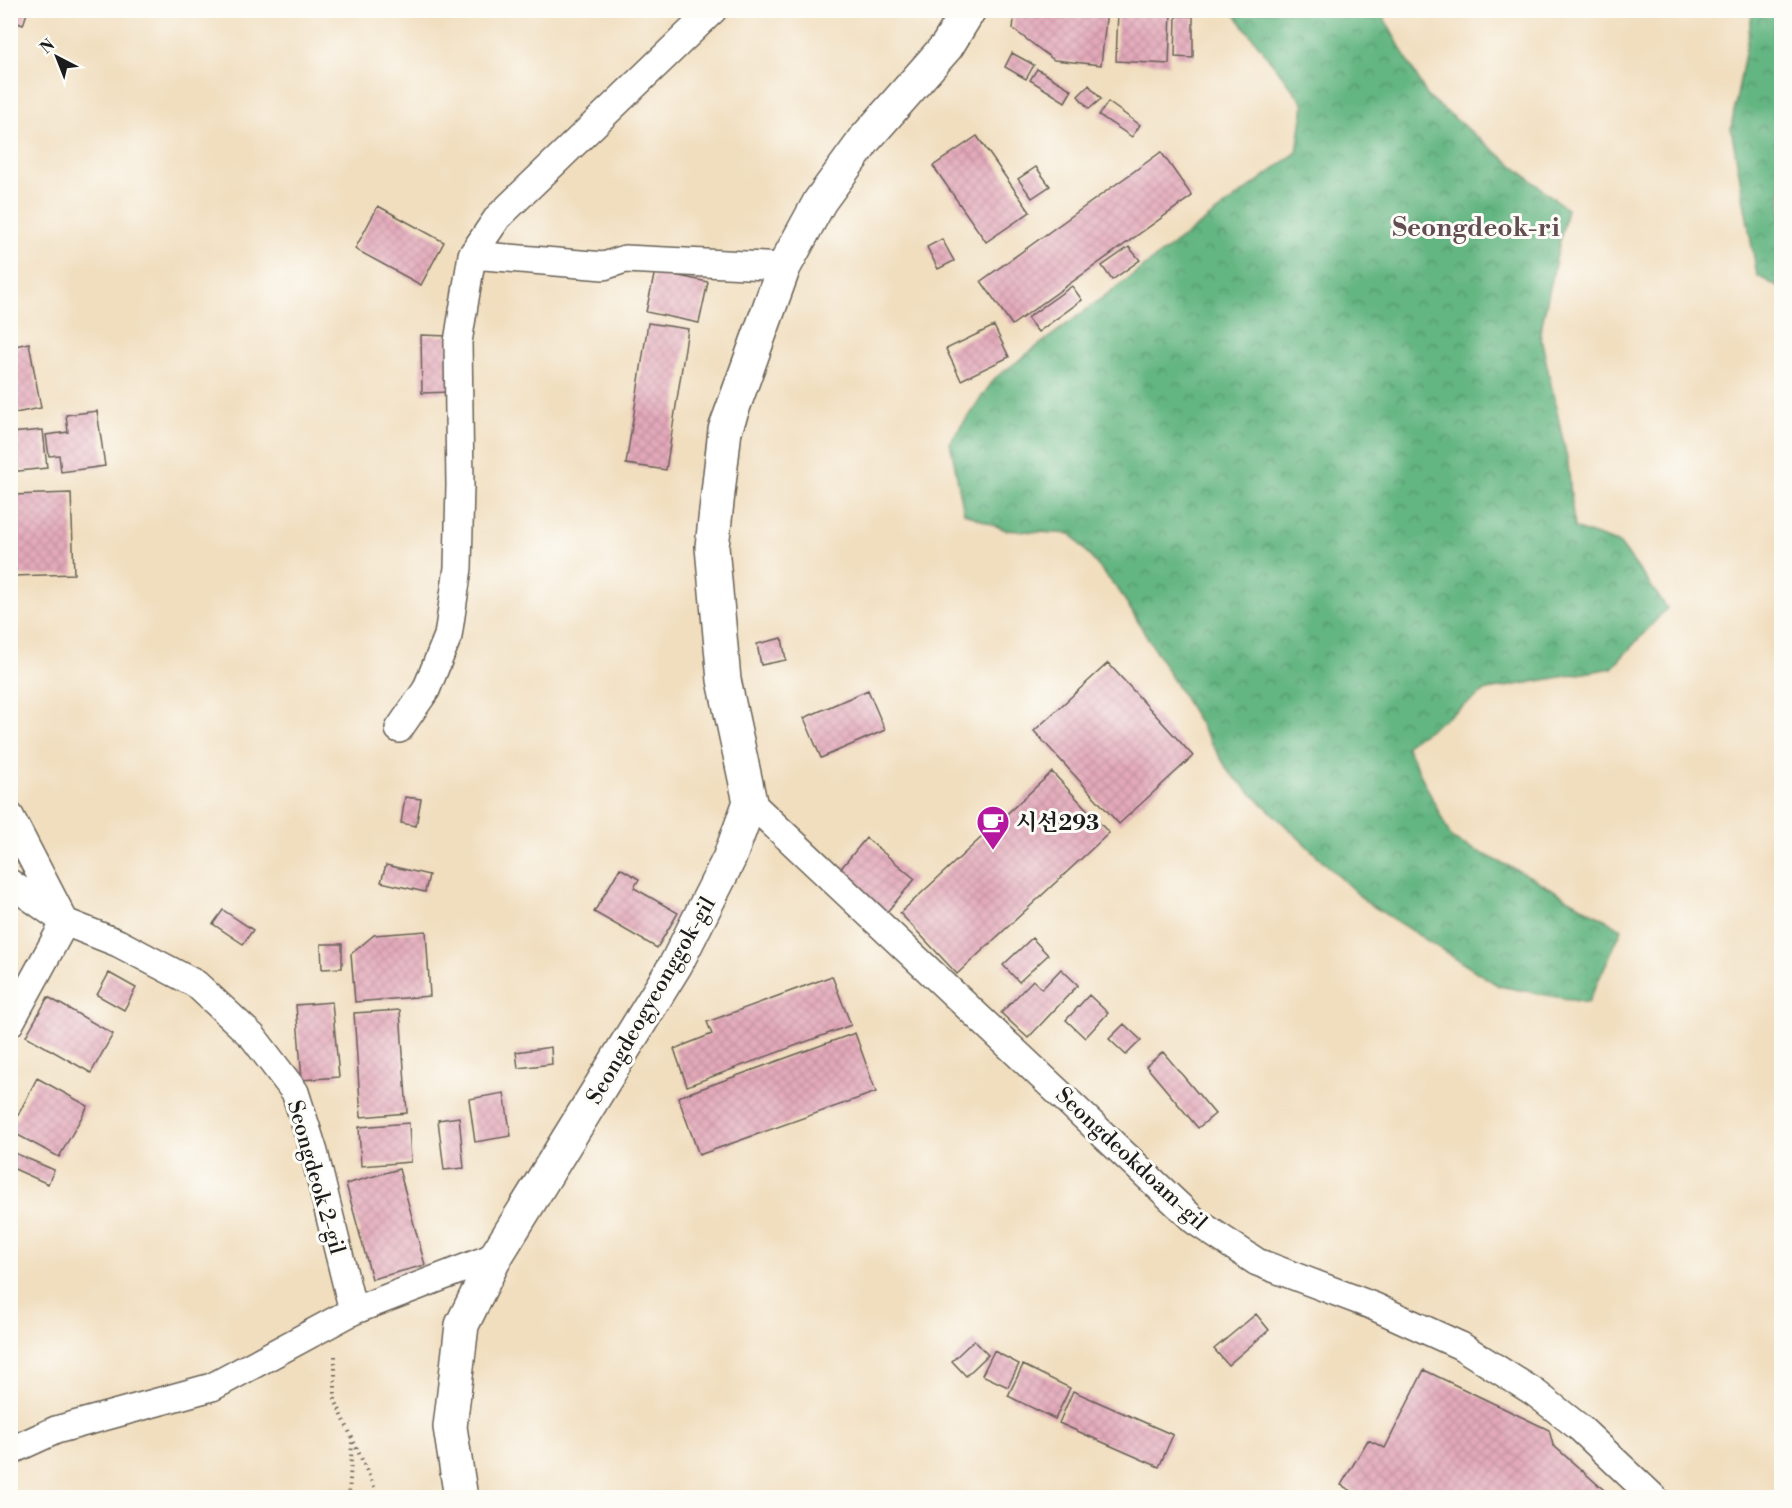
<svg xmlns="http://www.w3.org/2000/svg" width="1792" height="1508" font-family="'Libre Bodoni','Noto Serif KR',serif">
<style>
.forest{fill:url(#forest-crowns);stroke:#40684e;stroke-width:1.5}
.building{fill:url(#building-cross-hatch)}
.lines{fill:none;stroke-linecap:round;stroke-linejoin:round}
.street-casing{stroke:#676055;stroke-width:30}
.secondary-casing{stroke:#676055;stroke-width:36}
.path{stroke:#676055;stroke-width:4;stroke-dasharray:1.5 4.5;stroke-linecap:butt}
.street{stroke:#fff;stroke-width:27}
.secondary{stroke:#fff;stroke-width:33}
.labels{text-anchor:middle;stroke-width:6;stroke-linejoin:round;paint-order:stroke}
.poi-label{font-size:22px;font-weight:bold;fill:#1c1c1c;stroke:#fdfcf7;text-anchor:start}
.street-label{font-size:22px;fill:#1c1c1c;stroke:#fdfcf7}
.quarter-label{font-size:26px;font-weight:bold;fill:#624d53;stroke:#fdfcf7}
</style>
<defs>
<pattern id="forest-crowns" width="20" height="18" patternUnits="userSpaceOnUse" patternTransform="scale(1.5)"><rect width="20" height="18" fill="#63b581"/><path d="M2 6a3 3 0 1 1 6 0M12 15a3 3 0 1 1 6 0" fill="none" stroke="#519269"/></pattern>
<pattern id="building-cross-hatch" width="8" height="8" patternUnits="userSpaceOnUse" patternTransform="scale(1.5)"><rect width="8" height="8" fill="#e3a9ba"/><path d="M0 0l8 8M0 8l8-8" fill="none" stroke="#c2919f"/></pattern>
</defs>
<rect width="100%" height="100%" fill="#fdfcf7"/>
<filter id="ink" filterUnits="userSpaceOnUse"><feTurbulence type="fractalNoise" baseFrequency=".0167" numOctaves="2"/><feDisplacementMap in="SourceGraphic" scale="12" xChannelSelector="R" yChannelSelector="G"/><feConvolveMatrix kernelMatrix="1 2 1 2 8 2 1 2 1" color-interpolation-filters="sRGB"/></filter>
<filter id="wash" filterUnits="userSpaceOnUse"><feTurbulence type="fractalNoise" baseFrequency=".008" numOctaves="4" result="noise"/><feDisplacementMap in="SourceGraphic" scale="24" xChannelSelector="R" yChannelSelector="G"/><feGaussianBlur stdDeviation="1.35" result="paint"/><feColorMatrix in="noise" values="0 0 0 0 0 0 0 0 0 0 0 0 0 0 0 0 0 1.4 0 .05"/><feComposite in="paint" operator="in"/></filter>
<g filter="url(#wash)">
<rect width="100%" height="100%" fill="#f1debf"/>
<path class="forest" d="M1753 10 1781 11V289L1757 275 1731 128Z
M1232 11H1380L1428 97 1567 209 1540 333 1568 463 1574 528 1620 544 1667 608 1612 668 1487 690 1406 745 1452 839 1529 876 1622 929 1588 1003 1499 986 1366 902 1229 772 1120 592 1071 534 1006 530 964 513 950 442 995 378 1297 152 1304 104Z"/>
<g id="blocks">
<path class="building" d="M10 10H28L23 25 10 20Z
M1015 10H1107L1101 65 1054 60 1013 29Z
M1118 11 1171 12 1169 64 1116 61Z
M1176 16H1193V58L1175 57Z
M1012 53 1034 65 1026 79 1005 67Z
M1037 69 1072 90 1065 102 1030 80Z
M1089 85 1101 99 1089 109 1078 96Z
M1108 102 1140 125 1132 137 1099 115Z
M977 136 1030 212 986 242 933 166Z
M1161 152 1192 196 1012 325 981 281Z
M1036 167 1050 186 1032 198 1018 179Z
M378 206 444 242 421 285 355 249Z
M942 239 954 261 938 269 927 247Z
M1129 247 1140 260 1112 280 1102 266Z
M655 271 708 282 699 323 646 312Z
M1072 286 1082 300 1038 332 1027 318Z
M648 323 688 329 666 470 626 464Z
M994 326 1009 357 961 380 946 349Z
M421 335 449 336 450 392 422 393Z
M29 343 41 408 10 414V347Z
M97 411 105 466 61 472 59 455 49 456 46 435 68 432 66 415Z
M43 430 47 468 10 472V433Z
M71 493 74 574 14 576 12 495Z
M782 638 786 660 761 665 757 644Z
M1108 663 1193 756 1119 824 1034 731Z
M868 690 885 730 821 758 804 718Z
M1052 772 1109 833 957 974 900 913Z
M405 797 421 799 416 826 401 823Z
M866 838 915 879 886 913 838 872Z
M386 865 429 875 425 892 381 882Z
M620 868 639 879 634 888 678 913 657 948 594 912Z
M223 910 253 930 243 944 213 924Z
M426 931 430 996 355 1002 351 954 374 935Z
M1032 938 1048 955 1019 982 1003 965Z
M321 944H342V968L322 969Z
M1061 969 1078 985 1028 1038 1001 1013 1033 980 1042 989Z
M109 973 136 988 124 1010 97 995Z
M832 976 851 1025 687 1086 674 1049 712 1034 707 1022Z
M1089 995 1108 1013 1085 1038 1066 1020Z
M48 997 113 1034 91 1073 26 1036Z
M332 1002 339 1077 302 1080 296 1005Z
M400 1010 407 1113 361 1117 354 1013Z
M1124 1024 1141 1040 1126 1055 1109 1039Z
M855 1033 876 1092 699 1155 678 1097Z
M551 1047 552 1064 518 1068 516 1052Z
M1163 1052 1215 1114 1198 1128 1146 1066Z
M37 1078 88 1106 59 1157 10 1131Z
M504 1093 511 1136 475 1142 469 1099Z
M459 1117 464 1168 444 1170 438 1120Z
M409 1123 411 1162 361 1166 359 1127Z
M10 1151 54 1170 48 1184 10 1167Z
M399 1169 425 1265 372 1279 346 1184Z
M1256 1314 1269 1330 1228 1365 1214 1349Z
M974 1340 988 1355 966 1376 952 1361Z
M994 1351 1019 1364 1008 1387 982 1375Z
M1023 1365 1070 1388 1055 1419 1008 1396Z
M1424 1370 1549 1430 1553 1445 1613 1498H1364L1341 1485 1368 1440 1385 1448Z
M1073 1391 1173 1435 1159 1467 1059 1423Z"/>
</g>
</g>
<g filter="url(#ink)">
<use href="#blocks" fill-opacity="0" stroke="#676055" stroke-width="1.5"/>
<g class="lines">
<g class="street-casing">
<path id="street" d="M472 255 498 217 713 10
M399 729 426 690 448 636 458 568 460 485 458 342 472 255 604 266 625 259 784 267
M750 802 1195 1221 1257 1262 1373 1306 1461 1346 1534 1392 1580 1428 1654 1498
M10 816 65 922 118 943 196 984 253 1037 295 1092 314 1152 353 1311
M10 883 65 922 10 1023
M10 1451 56 1430 212 1387 353 1311 496 1256"/>
</g>
<g class="secondary-casing">
<path id="secondary" d="M461 1498 450 1427 462 1325 496 1256 676 964 729 859 750 802 724 680 712 547 725 430 784 267 820 201 866 138 947 46 969 10"/>
</g>
<path class="path" d="M335 1356V1400L379 1498
M349 1498 352 1442"/>
<use href="#street" class="street"/>
<use href="#secondary" class="secondary"/>
</g>
</g>
<defs>
<g id="cafe-pin" transform="scale(1.725)"><path d="M0 17L-7.5 6A9.5 9.5 0 1 1 7.5 6Z" fill="#b5179e" stroke="#fdfcf7"/><path d="M-5.5-4.5H6V0H3Q3 3.5 0 3.5H-2.5Q-5.5 3.5-5.5 0ZM3-3.2v2h1.7v-2ZM-6 4.5H4V6H-6Z" fill="#fff"/></g>
</defs>
<g fill-rule="evenodd">
<use href="#cafe-pin" x="993" y="822"/>
</g>
<g class="labels">
<g class="poi-label">
<text x="1016" y="830">시선293</text>
</g>
<g class="street-label">
<text transform="translate(650 1000) rotate(-60)" y="8">Seongdeogyeonggok-gil</text>
<text transform="translate(1132 1158) rotate(43)" y="8">Seongdeokdoam-gil</text>
<text transform="translate(317 1177) rotate(74)" y="8">Seongdeok 2-gil</text>
</g>
<g class="quarter-label">
<text x="1476" y="236">Seongdeok-ri</text>
</g>
</g>
<rect width="1792" height="1508" fill="none" stroke="#fdfcf7" stroke-width="36"/>
<g transform="translate(57 57) rotate(318)" stroke="#fdfcf7" stroke-width="4.5" paint-order="stroke">
<path d="M0-4.5L10 22L0 15L-10 22Z" fill="#1c1c1c"/>
<text y="-9" font-size="16" font-weight="bold" text-anchor="middle" fill="#1c1c1c">N</text>
</g>
</svg>
